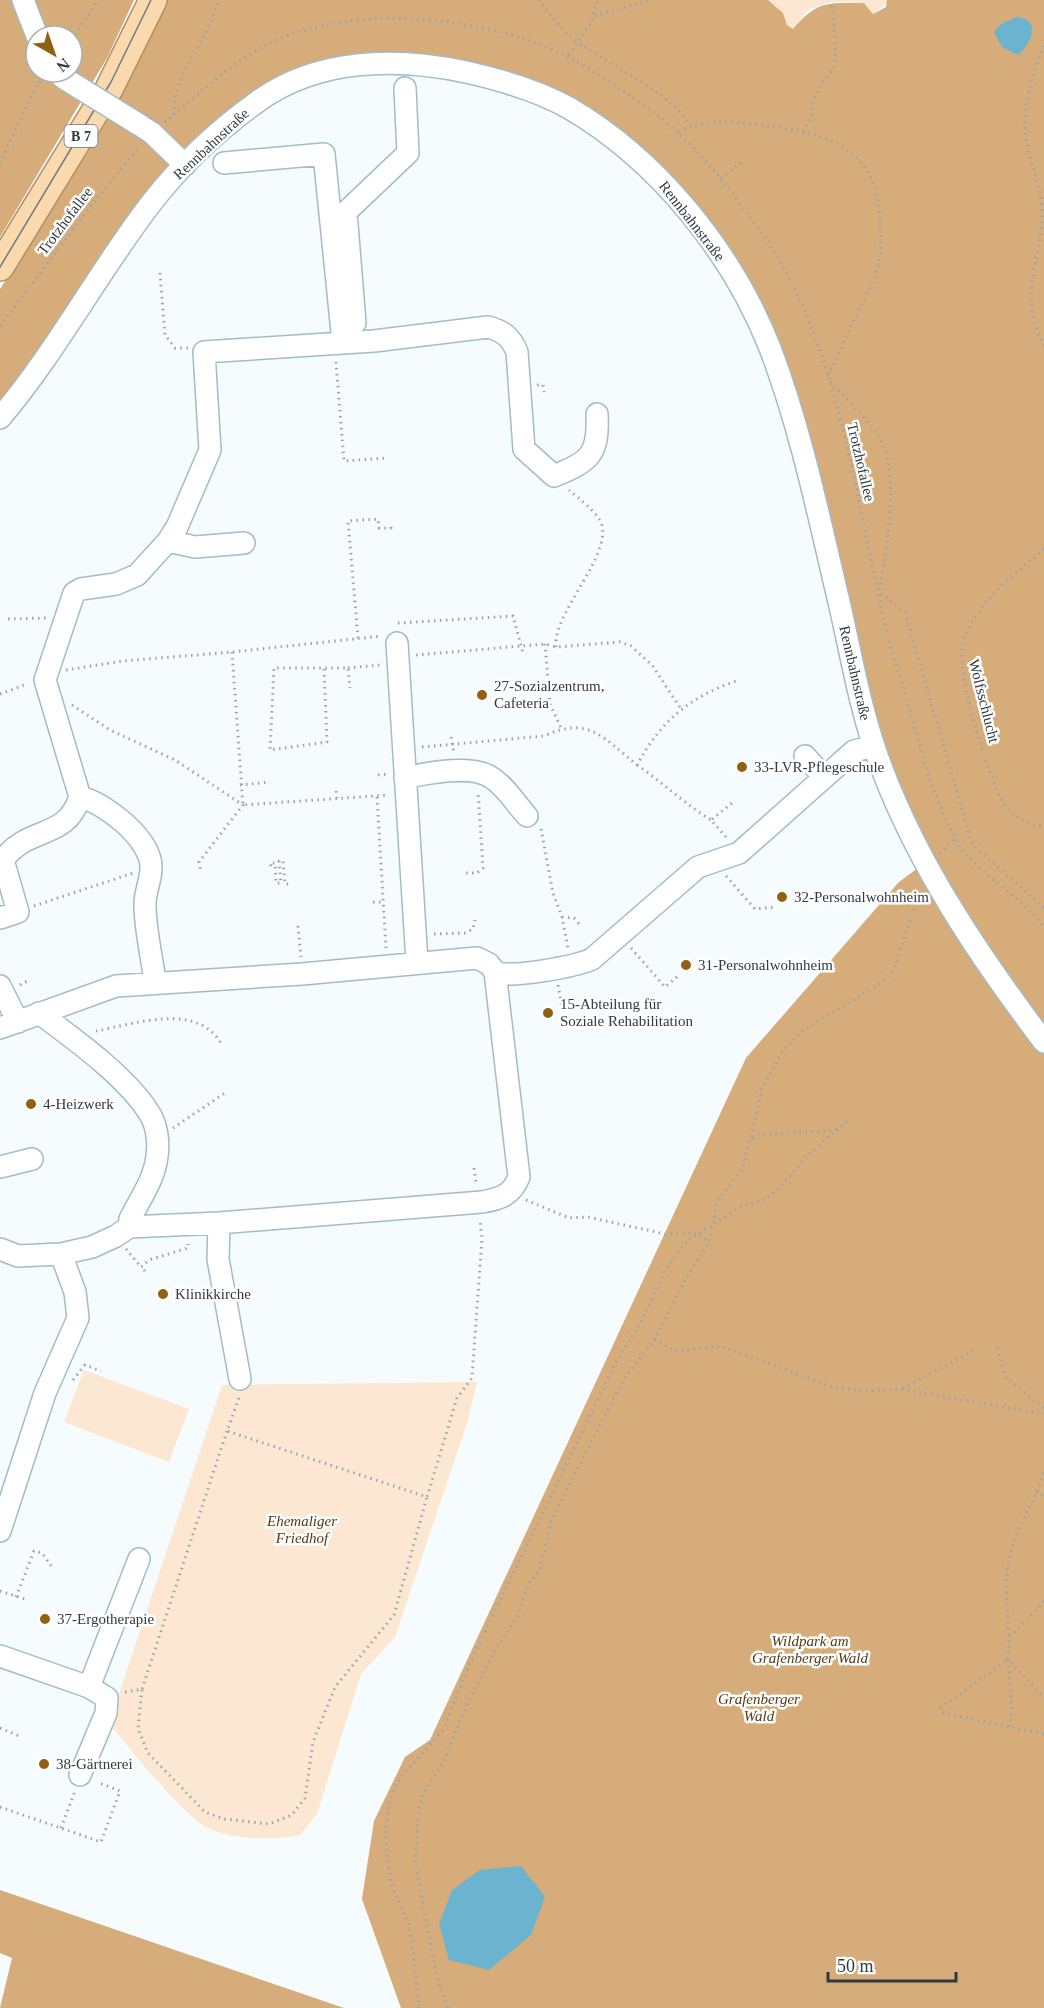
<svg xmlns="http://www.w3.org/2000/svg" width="1044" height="2008" font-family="Georgia,serif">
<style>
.green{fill:#fce8d2}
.forest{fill:#d5ac7a;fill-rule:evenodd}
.water{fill:#6bb3ce}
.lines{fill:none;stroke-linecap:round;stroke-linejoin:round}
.minor-casing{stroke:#a3bcc6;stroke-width:24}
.major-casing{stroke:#b29064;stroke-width:30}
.path{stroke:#9ca4a6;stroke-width:3;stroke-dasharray:1.5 4.5;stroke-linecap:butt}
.minor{stroke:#fff;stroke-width:21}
.major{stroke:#fbd9ae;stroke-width:27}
.tram{stroke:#737b7f;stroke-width:1.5}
.minor-bridge-casing{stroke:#a3bcc6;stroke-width:24;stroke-linecap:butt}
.minor-bridge{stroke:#fff;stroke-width:21}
.poi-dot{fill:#926011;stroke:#fff;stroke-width:2}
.labels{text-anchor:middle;stroke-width:5;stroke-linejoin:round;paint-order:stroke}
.shield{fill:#fff;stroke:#6e7578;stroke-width:1.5}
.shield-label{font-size:14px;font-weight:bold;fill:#303a3e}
.street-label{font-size:15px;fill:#303a3e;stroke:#fff}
.poi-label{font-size:15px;fill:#303a3e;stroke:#fff;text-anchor:start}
.park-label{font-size:15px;font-style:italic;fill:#563a12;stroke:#fff}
</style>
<rect width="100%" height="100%" fill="#f6fbfd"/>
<path class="green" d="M768 0H887L889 2 873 14 864 3 831 2 809 9 793 29 787 25 783 13Z
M84 1370 189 1409 169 1462 64 1422Z
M477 1382 467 1423 395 1637 361 1674 317 1814 299 1836C268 1839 237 1841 208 1828 183 1816 130 1748 109 1724L222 1385Z"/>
<path class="forest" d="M0 0H134L107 58 0 237ZM36 36H72V72H36Z
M165 0H768L783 13 787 25 793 29C818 0 827 3 864 3L873 14 886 7 887 0H1044V2008H401L362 1899 374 1821 405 1757 430 1740 746 1058 899 882 930 859 886 762 797 412 681 195 533 85 345 61 220 125 0 404V289L26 249Z
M0 1890 344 2008H0L12 1958 0 1953Z"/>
<path class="water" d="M1017 17C1042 19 1031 44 1018 55L1002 47 994 32 1001 24Z
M521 1866 545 1897 531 1935 489 1970 449 1960 439 1924 452 1890 480 1870Z"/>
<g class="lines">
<g class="minor-casing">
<path id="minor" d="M23 0 37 36
M138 124 152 133 185 165
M224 163 324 154 343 342
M355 323 346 212 408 153 405 88
M0 418C57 351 98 272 152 202 181 165 218 130 257 102 317 58 396 57 466 72 502 80 537 90 569 108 658 160 732 252 770 348 801 429 819 518 839 602 852 658 861 715 882 769 920 869 980 957 1044 1042
M168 541 195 547 244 543
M397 643 417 962
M805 756 824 777
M405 778C427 773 473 764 492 778 506 787 516 804 527 816
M80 797C106 803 152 840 151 868 151 880 145 892 145 904 145 930 152 957 155 982
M0 918 18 912 3 860C28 825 66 841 80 797L45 680 74 593 81 589 116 584 137 575 168 541 177 527 210 450 204 352 374 341 488 327C503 331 511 337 517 352L524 449 554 476C590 461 599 455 597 414
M495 972C510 979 577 966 592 959L698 867 739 853 854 751 873 746
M0 986 18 1022
M39 1013C73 1038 130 1079 151 1116 157 1127 159 1143 157 1156 155 1178 140 1199 130 1219L129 1227
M0 1028 116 986 302 974 477 958 489 964 495 972 519 1177C512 1195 500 1199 482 1202L219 1223 129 1227 116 1236 92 1247 61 1254 18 1256 0 1249
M0 1167 32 1159
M219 1223 218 1259 240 1379
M0 1531 45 1393 78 1318 75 1292 61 1254
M0 1656 89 1687 107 1698 106 1713 80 1775
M89 1687 139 1559"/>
</g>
<g class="major-casing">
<path id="major" d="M0 267 109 89 153 0"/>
</g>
<path class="path" d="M539 0C550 14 562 31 576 41 600 58 682 100 689 126
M595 16 648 0
M72 40 98 0
M1044 46C1030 79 1019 117 1029 153 1034 173 1042 191 1042 212 1042 265 1016 292 1044 346
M569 55 591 23 598 0
M174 115C172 86 190 62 203 38 210 26 213 12 220 0
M165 122C194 99 220 72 252 53 321 11 412 13 488 29 553 43 593 69 646 107 683 133 711 165 738 201 751 219 765 236 776 255 844 367 857 512 888 636 893 658 901 679 907 700 920 746 932 797 956 839 969 863 992 878 1013 895 1024 905 1034 916 1044 927
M803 131 812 117C808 92 835 72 835 62 836 43 834 22 831 2
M679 132C706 116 744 123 774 127 837 134 880 155 880 226 880 236 882 248 880 258 875 284 860 306 849 330 842 345 836 360 828 375
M0 163 38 83 43 80
M721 178 744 160
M160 273 165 335 175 348H188
M0 326 91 206 139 147
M336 362 344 461 387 458
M830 382C846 398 873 424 883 445 899 481 886 553 879 592L905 612 972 844 1044 908
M537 385H543L544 392
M1044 549C1013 576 977 601 963 642 955 667 988 782 1005 805 1014 819 1028 824 1044 826
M8 619 46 618
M398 623 513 616 523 653
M358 638 348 521 378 519 379 528H391L390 523
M545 644 550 704 561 728
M556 647C552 612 619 549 599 519 592 508 578 498 569 490
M232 652 243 805 389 795
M416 655 545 644 556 647 620 642 631 646 652 665 681 709
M348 668 380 665
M324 669 327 742 270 750 274 668H348L350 688
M66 670 123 661 232 652 382 636
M0 694 27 684
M72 705 110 730 175 760 243 805 199 862 201 872
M451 737 454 753
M422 747 544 736C589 715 603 738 637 765 661 721 688 698 736 681
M637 765C662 782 685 804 711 820
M378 775 388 774
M240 785 270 782
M336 791 337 800
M377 797 386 948
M541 829 553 893 562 917 568 948
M726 837 711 820 732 803
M940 854 955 838
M271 866 270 863H275L276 883H281L279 861H283L285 884H290
M466 873H477L483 868 478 791
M726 876 755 909 775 907
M373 902H383
M34 906 133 873
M562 917 574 918 579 924 581 923
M298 926 301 957
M434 934 465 933 473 929 475 920
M631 948 665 987 678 976
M20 985 29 980
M558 985 565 1022
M96 1031C135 1024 198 1001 222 1045
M173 1128 225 1093
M752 1137 761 1091 781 1053 803 1030 883 982 894 969 920 891
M474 1168 476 1183
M526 1200 569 1218 588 1217 665 1234 698 1233 709 1243
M126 1249 141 1267
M145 1271 141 1267 149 1260 188 1248V1244
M655 1339 674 1351 720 1346 830 1386 859 1391 901 1389 1044 1414
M997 1348 1006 1378 1044 1408
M73 1380 85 1365 101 1371
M903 1388 973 1351
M239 1398 227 1431 427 1497 457 1398 472 1378 482 1238 480 1220
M1044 1473C1034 1503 1015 1529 1009 1560 1002 1592 1012 1626 1008 1659L1044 1698
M1036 1492 1044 1496
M0 1591 28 1600
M16 1597 34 1551 42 1553 52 1567
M1010 1637 1044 1601
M142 1689 227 1431
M125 1692 142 1689 138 1729 148 1753 205 1812 224 1819 269 1824 292 1815 305 1798 313 1742 335 1687 394 1615 427 1497
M1010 1727 1012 1710 1008 1659 941 1708 943 1713 1044 1734
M0 1728 19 1736
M0 1807 101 1842 120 1791 97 1782
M61 1828 75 1791
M419 2008 412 1941 408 1922 391 1884 387 1857 386 1825 389 1804 394 1789 403 1775 443 1730 470 1663 615 1364 641 1322 665 1270 688 1240 741 1207 766 1199 781 1186 804 1159 848 1120
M448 2008 437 1977 415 1862 419 1808 425 1791 443 1763 465 1708 494 1652 519 1614 529 1583 540 1570 551 1521 623 1380 655 1339 686 1278 709 1243 717 1202 743 1167 749 1141 758 1135 837 1130"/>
<use href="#minor" class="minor"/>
<use href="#major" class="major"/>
<path class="tram" d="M0 267 111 82 151 0"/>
<g class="minor-bridge-casing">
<path id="minor-bridge" d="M62 77 138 124"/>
</g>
<use href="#minor-bridge" class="minor-bridge"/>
</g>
<g class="poi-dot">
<circle cx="482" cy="695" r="6"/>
<circle cx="742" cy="767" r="6"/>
<circle cx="782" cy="897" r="6"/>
<circle cx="686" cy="965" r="6"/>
<circle cx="548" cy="1013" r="6"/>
<circle cx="31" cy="1104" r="6"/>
<circle cx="163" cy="1294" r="6"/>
<circle cx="45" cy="1619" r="6"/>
<circle cx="44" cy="1764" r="6"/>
</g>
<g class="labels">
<rect class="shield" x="64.5" y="125" width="33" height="22" rx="4.5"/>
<g class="shield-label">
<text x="81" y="141">B 7</text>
</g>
<g class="street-label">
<text transform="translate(211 144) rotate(-43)" y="5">Rennbahnstraße</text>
<text transform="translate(65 221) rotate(-53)" y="5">Trotzhofallee</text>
<text transform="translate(692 221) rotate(52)" y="5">Rennbahnstraße</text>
<text transform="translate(861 462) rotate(77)" y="5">Trotzhofallee</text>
<text transform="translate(855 673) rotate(77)" y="5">Rennbahnstraße</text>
<text transform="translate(984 701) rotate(76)" y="5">Wolfsschlucht</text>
</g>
<g class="poi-label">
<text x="494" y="691">27-Sozialzentrum,<tspan x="494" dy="17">Cafeteria</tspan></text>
<text x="754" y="772">33-LVR-Pflegeschule</text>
<text x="794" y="902">32-Personalwohnheim</text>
<text x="698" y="970">31-Personalwohnheim</text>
<text x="560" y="1009">15-Abteilung für<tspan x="560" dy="17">Soziale Rehabilitation</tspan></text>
<text x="43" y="1109">4-Heizwerk</text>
<text x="175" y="1299">Klinikkirche</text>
<text x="57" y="1624">37-Ergotherapie</text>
<text x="56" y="1769">38-Gärtnerei</text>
</g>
<g class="park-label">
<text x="302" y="1526">Ehemaliger<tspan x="302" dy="17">Friedhof</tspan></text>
<text x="810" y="1646">Wildpark am<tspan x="810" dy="17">Grafenberger Wald</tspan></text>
<text x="759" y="1704">Grafenberger<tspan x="759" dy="17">Wald</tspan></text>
</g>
</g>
<g transform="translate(54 54) rotate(140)"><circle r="28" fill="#ffffff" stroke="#acb0b2" stroke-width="1.5"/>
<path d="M0-4.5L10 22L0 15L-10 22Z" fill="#926011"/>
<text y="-9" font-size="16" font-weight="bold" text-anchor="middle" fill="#303a3e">N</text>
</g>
<path d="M828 1972v9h128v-9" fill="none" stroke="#303a3e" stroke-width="3"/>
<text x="837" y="1972" font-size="18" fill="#303a3e" stroke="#ffffff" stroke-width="4.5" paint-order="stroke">50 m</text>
</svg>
